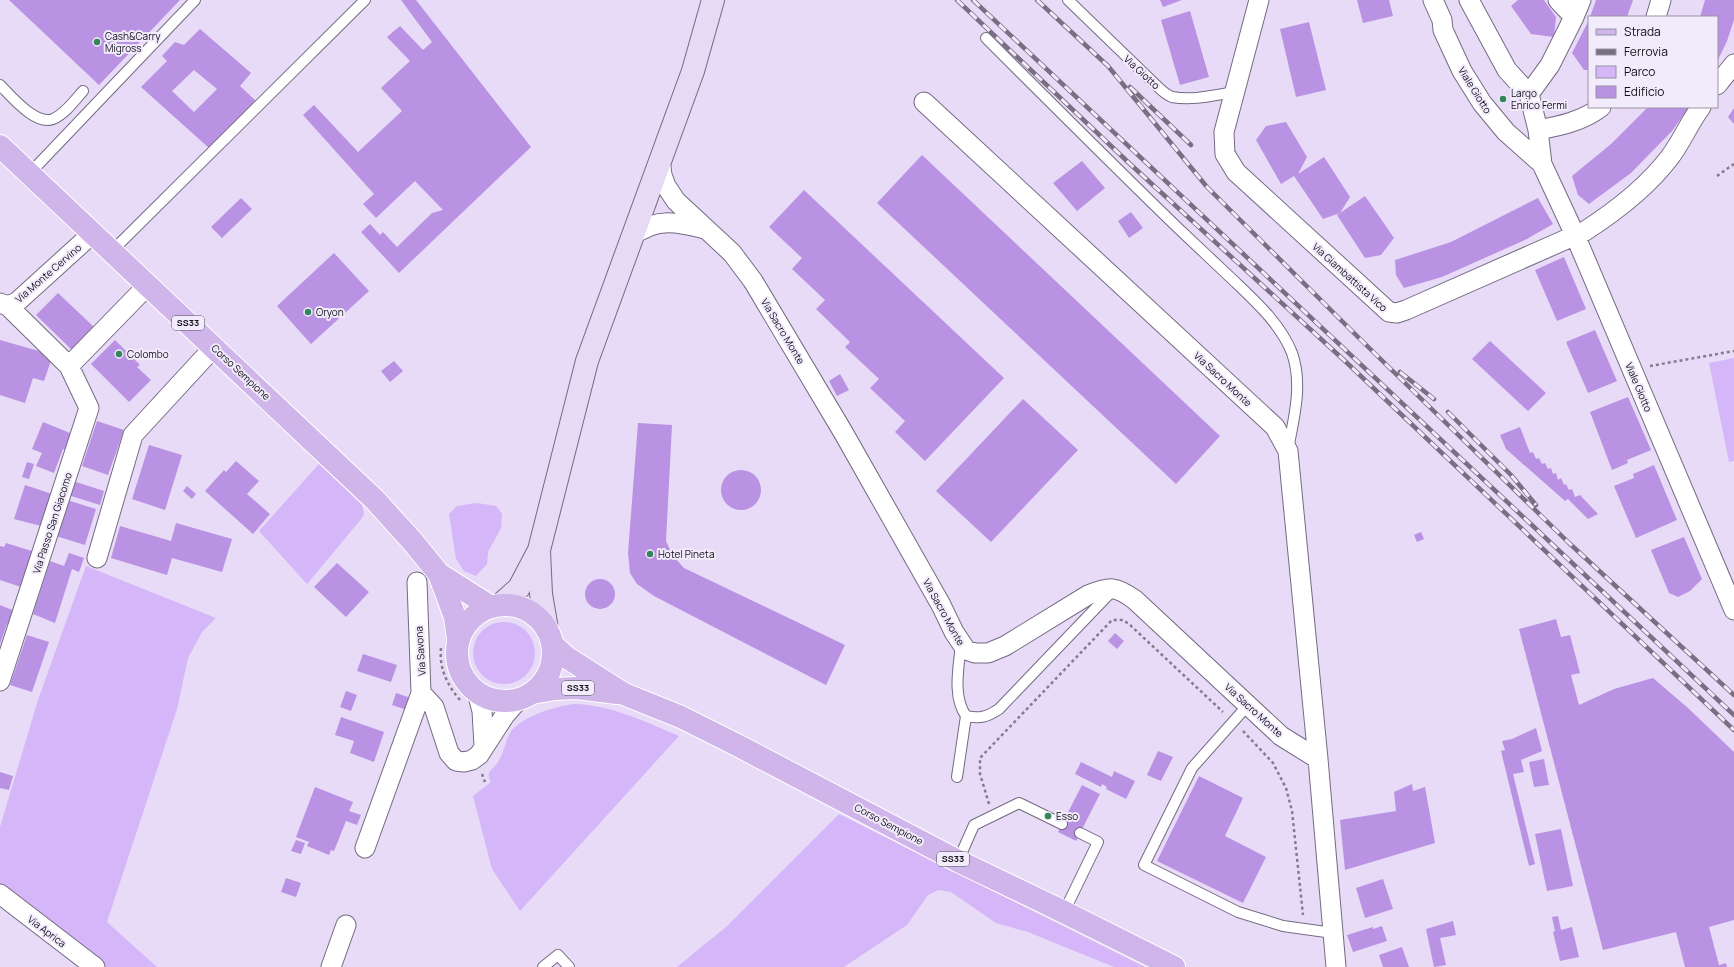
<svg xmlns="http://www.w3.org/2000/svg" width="1734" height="967" font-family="Manrope,sans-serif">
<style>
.green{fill:#d5b6f8}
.building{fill:#ba92e3;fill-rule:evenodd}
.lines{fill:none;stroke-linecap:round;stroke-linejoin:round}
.lane-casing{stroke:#756a82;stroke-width:12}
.street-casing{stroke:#756a82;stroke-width:21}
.secondary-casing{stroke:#756a82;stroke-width:24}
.primary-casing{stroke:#fff;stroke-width:24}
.path{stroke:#837b8e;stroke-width:2.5;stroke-dasharray:3 3;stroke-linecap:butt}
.lane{stroke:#fff;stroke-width:10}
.street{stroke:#fff;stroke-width:19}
.secondary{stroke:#e7daf4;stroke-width:22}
.primary{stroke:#cfb5e9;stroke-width:22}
.rail-casing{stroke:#787082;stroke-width:4.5}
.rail{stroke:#f2ebfc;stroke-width:3;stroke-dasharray:9;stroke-linecap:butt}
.poi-dot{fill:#338658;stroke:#f2ebfc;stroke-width:1.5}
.labels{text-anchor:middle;stroke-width:4;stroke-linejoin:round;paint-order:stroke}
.shield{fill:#f2ebfc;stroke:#56515c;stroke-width:1}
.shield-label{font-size:9px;font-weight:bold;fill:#130f18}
.poi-label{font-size:10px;fill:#130f18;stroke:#f2ebfc;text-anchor:start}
.street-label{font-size:10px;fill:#130f18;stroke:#f2ebfc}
</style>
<rect width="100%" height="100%" fill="#e7dbf7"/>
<path class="green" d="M1734 358V461L1729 462 1709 363Z
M319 464 362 505 364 514 362 518 307 584 259 531Z
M477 503 496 506 502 514 501 528 488 552 487 564 476 576 464 571 456 559 449 514 457 506Z
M86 566 216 618 202 632 188 658 177 709 107 922 157 967H106L0 886V827L38 700Z
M473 653a31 31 0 1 1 62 0a31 31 0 1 1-62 0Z
M574 704C611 705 646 722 679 736L520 911 492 869 473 796 491 782C485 771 492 771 498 762 504 753 505 742 510 733 520 717 556 706 574 704Z
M839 814 1145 967H1114L1028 932 996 923 951 892 938 890 928 895 907 925 844 967H677L726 927Z"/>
<path class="building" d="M9 0H180L99 85Z
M401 0H416L531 147 399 273 361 232 370 224 380 235 383 232 397 247 432 213 443 210 415 181 376 218 363 204 374 194 303 115 314 105 358 152 402 111 381 88 410 61 387 37 400 26 423 50 432 42Z
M1160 0H1182L1163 7Z
M1357 0H1389L1393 16 1363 23Z
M1518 0H1544L1556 17 1554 37 1531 34 1511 6Z
M1596 0H1633L1627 17H1590Z
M1705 0H1734V20L1727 41 1717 62V17H1700Z
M1190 11 1209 77 1180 85 1161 20Z
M1589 20V70H1584L1572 53Z
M1309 22 1326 90 1296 97 1280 29Z
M200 29 251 73 240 86 256 101 209 148 141 87 167 61 162 56 175 42 184 45ZM194 70 217 89 194 112 172 91Z
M1648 107H1689L1672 131 1631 173 1589 204 1578 195 1572 176 1611 144Z
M1734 108V124L1728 117Z
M1286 122 1307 157 1298 174 1324 157 1350 197 1340 213 1323 219 1294 176 1281 184 1256 140 1266 126Z
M922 155 1220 436 1176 484 877 203Z
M1082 161 1105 188 1077 211 1053 183Z
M804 190 1004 378 925 461 895 432 905 421 870 388 879 379 845 347 850 342 816 309 825 300 792 269 802 258 769 227Z
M1365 196 1394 238 1381 255 1365 258 1337 215Z
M241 198 252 209 222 238 211 227Z
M1538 198 1553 224 1527 239 1442 277 1404 288 1396 275 1395 260 1451 242Z
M1131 212 1143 228 1129 238 1118 221Z
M334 253 369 291 311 344 277 306Z
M1564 257 1586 309 1557 321 1535 270Z
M58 293 94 327 72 350 36 315Z
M1595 330 1617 381 1588 393 1566 342Z
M0 340 53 355 44 381 33 378 25 403 0 395Z
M115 340 140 365 137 367 151 380 129 402 91 364Z
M1490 341 1546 393 1528 411 1472 359Z
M394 361 403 371 390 382 381 371Z
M840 374 849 390 837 396 829 381Z
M1628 397 1651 450 1627 460 1628 463 1612 470 1590 412Z
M1023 399 1078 450 991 542 936 491Z
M97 421 124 430 108 475 82 466Z
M43 422 75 435 69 451 63 449 54 473 36 466 42 453 32 449Z
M638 423 672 425 666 541 673 556 684 568 845 645 826 685 654 596 637 584 630 573 628 553Z
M1520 427 1530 453 1533 452 1536 459 1539 458 1542 464 1545 463 1548 469 1551 468 1553 474 1556 473 1558 480 1561 478 1564 485 1566 484 1569 490 1572 489 1575 497 1580 495 1598 514 1588 519 1568 499 1565 501 1506 449 1500 435Z
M149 445 182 455 165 510 132 499Z
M236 461 259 481 247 494 270 514 253 534 205 491 224 470 226 472Z
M27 462 34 464 29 479 22 477Z
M1654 465 1677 520 1636 538 1614 486 1634 478 1633 474Z
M721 490a20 20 0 1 1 40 0a20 20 0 1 1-40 0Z
M73 481 104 491 100 505 68 495Z
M25 485 55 495 41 526 14 519Z
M187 486 196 494 192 499 183 491Z
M67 500 96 509 85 545 56 536Z
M176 523 232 539 222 572 172 558 167 575 111 558 120 526 171 541Z
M1421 532 1424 539 1417 542 1414 535Z
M1684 537 1702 579 1690 591 1678 597 1669 593 1651 550Z
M6 543 35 552 24 588 0 580V546L4 547Z
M69 553 84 558 79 572 72 569 55 623 33 614 50 561 64 566Z
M337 563 369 592 346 617 314 587Z
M585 594a15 15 0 1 1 30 0a15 15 0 1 1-30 0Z
M0 605 15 611 10 626 7 624 0 644Z
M1556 619 1561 637 1570 635 1580 673 1571 675 1579 705 1614 689 1653 678 1688 708 1734 752V920L1709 927 1719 965 1726 963 1727 967H1685L1676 932 1603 950 1519 629Z
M1115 633 1124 641 1117 649 1108 641Z
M27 635 49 642 32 692 10 685Z
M363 654 397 665 391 682 357 671Z
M346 691 357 695 351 711 340 707Z
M396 693 411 698 407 710 392 705Z
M341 717 384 732 374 762 350 753 354 741 335 735Z
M1536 728 1542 751 1521 760 1524 772 1513 774 1535 864 1529 866 1501 751 1505 750 1502 741 1512 739Z
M1158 751 1173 757 1161 781 1147 775Z
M1544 759 1549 785 1534 787 1529 762Z
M1081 762 1112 777 1114 771 1135 781 1126 799 1106 789 1107 787 1102 784 1101 787 1075 774Z
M0 772 13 776 9 790 0 788Z
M1199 776 1243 798 1225 836 1266 857 1243 903 1157 861Z
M1412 784 1413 791 1425 787 1435 843 1345 870 1340 820 1396 811 1394 792Z
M1082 785 1100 794 1076 841 1058 832Z
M315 787 353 802 349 811 361 815 357 825 346 821 334 851 331 850 329 855 307 846 309 842 296 837Z
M1561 829 1573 886 1547 891 1535 834Z
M296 840 305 843 301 854 291 851Z
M286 878 301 883 296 897 281 892Z
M1383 879 1393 909 1365 918 1356 888Z
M1558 916 1561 930 1572 927 1579 957 1560 961 1553 932 1555 931 1552 917Z
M1453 921 1456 935 1440 938 1446 965 1434 967 1426 929Z
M1382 926 1387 941 1353 952 1347 935 1373 927V929Z
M1402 947 1409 967H1383L1379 955Z"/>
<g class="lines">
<g class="lane-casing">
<path id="lane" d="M1068 0 1157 86C1161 90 1167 95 1172 97 1193 101 1215 95 1235 92
M986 38C1050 102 1114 166 1179 229 1197 246 1214 262 1232 279 1255 301 1280 323 1292 353 1303 384 1294 418 1288 449
M0 85C12 97 36 126 53 119 65 114 75 100 83 91
M30 173 195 0
M112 251 365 0
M1248 705 1192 768 1144 865 1238 912 1283 926 1333 933
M966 716C980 719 987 717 999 709L1114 589
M957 777 966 716C952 696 959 666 961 644
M958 861 974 825 1019 803 1062 824
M1064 912 1098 842 1080 833
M543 967 558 955 569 967"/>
</g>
<g class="street-casing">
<path id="street" d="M1259 0 1224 132 1225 154 1236 172 1389 312 1397 313 1406 310 1585 231C1616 211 1648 186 1670 157 1682 141 1689 123 1701 107
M1433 0 1442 20 1443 30 1462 71 1482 103 1506 132 1542 164
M1469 0 1507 70 1529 94 1538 130 1542 164 1575 235 1734 610
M1558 0 1574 17 1581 0
M1656 17 1661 0
M1717 85 1734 64
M1529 94 1550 65 1574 17
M924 102 1275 427 1288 451 1318 759 1336 967
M1538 130C1560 126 1583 121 1601 107
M660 159 662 175 666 186 676 201 732 253 753 281 843 432 941 605 954 632 966 650 975 653H988L1005 646 1088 595C1110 586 1116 586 1135 600L1281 736 1318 759
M632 236C657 217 677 222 705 229
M0 303 8 306 17 302 93 233
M69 366 148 285
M97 558 133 435 214 347
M0 681 89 408 69 366 8 306
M477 692 482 711 484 746
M421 693 434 707 449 753 456 761 464 762 472 760 479 755 505 715 519 699
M365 848 421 693 417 582
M0 894 95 967
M331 967 346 925"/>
</g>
<g class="secondary-casing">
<path id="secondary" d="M539 551 541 594 547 629
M500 605 519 588 539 550 587 361 693 71 713 0"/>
</g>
<g class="primary-casing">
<path id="primary" d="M0 146 375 500 413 542 439 574 455 617 458 639
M439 574 491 607
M457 653a48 48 0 1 1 96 0a48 48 0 1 1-96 0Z
M552 644 566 657 624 694 681 717 735 744 958 861 1064 912 1174 967
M532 693 555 689 577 688 617 693"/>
</g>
<path class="path" d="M1717 176 1734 164
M1650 366 1734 351
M441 648C439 668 447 685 460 700
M1243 731 1273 763 1286 788 1292 811 1303 915
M482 774 485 782
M989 804 980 774V758L1112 620H1123L1129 624 1223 712"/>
<use href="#lane" class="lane"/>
<use href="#street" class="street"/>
<use href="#secondary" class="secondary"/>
<use href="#primary" class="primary"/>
<g class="rail-casing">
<path id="rail" d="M957 0 1129 163 1346 362 1734 730
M973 0 1734 715
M1037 0 1108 66 1207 187 1359 338 1569 543 1734 695
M1130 87 1191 145
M1400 372 1434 399
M1448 412 1511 475 1536 505"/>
</g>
<use href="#rail" class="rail"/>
</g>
<g class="poi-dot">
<circle cx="97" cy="42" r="4"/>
<circle cx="1503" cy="99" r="4"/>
<circle cx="308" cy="312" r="4"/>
<circle cx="119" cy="354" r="4"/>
<circle cx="650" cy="554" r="4"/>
<circle cx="1048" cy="816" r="4"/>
</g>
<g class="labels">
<g class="shield">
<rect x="172" y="316" width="32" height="14" rx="3"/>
<rect x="562" y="681" width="32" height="14" rx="3"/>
<rect x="937" y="852" width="32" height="14" rx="3"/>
</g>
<g class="shield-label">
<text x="188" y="326">SS33</text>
<text x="578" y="691">SS33</text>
<text x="953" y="862">SS33</text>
</g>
<g class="poi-label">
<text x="105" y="40">Cash&amp;Carry<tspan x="105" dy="12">Migross</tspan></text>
<text x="1511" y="97">Largo<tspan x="1511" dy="12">Enrico Fermi</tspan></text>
<text x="316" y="316">Oryon</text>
<text x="127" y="358">Colombo</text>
<text x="658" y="558">Hotel Pineta</text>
<text x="1056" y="820">Esso</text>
</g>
<g class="street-label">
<text transform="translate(1142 72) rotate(43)" y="4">Via Giotto</text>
<text transform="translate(1475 90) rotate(58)" y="4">Viale Giotto</text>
<text transform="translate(48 273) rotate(-41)" y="4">Via Monte Cervino</text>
<text transform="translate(1350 277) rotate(42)" y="4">Via Giambattista Vico</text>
<text transform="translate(783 331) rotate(59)" y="4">Via Sacro Monte</text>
<text transform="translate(241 372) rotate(43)" y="4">Corso Sempione</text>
<text transform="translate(1223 379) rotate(43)" y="4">Via Sacro Monte</text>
<text transform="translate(1639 387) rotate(67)" y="4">Viale Giotto</text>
<text transform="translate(52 523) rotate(-72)" y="4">Via Passo San Giacomo</text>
<text transform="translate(944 612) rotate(61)" y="4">Via Sacro Monte</text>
<text transform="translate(420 651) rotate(-94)" y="4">Via Savona</text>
<text transform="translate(1254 710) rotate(42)" y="4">Via Sacro Monte</text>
<text transform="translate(889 824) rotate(28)" y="4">Corso Sempione</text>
<text transform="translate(47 931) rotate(37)" y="4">Via Aprica</text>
</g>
</g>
<rect x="1588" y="16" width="130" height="92" fill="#f2ebfc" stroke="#9993a1"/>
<rect x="1596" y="29" width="20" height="6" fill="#cfb5e9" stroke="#9993a1"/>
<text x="1624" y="36" font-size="12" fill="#130f18">Strada</text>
<rect x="1596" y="49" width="20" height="6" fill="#787082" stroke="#9993a1"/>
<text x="1624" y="56" font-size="12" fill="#130f18">Ferrovia</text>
<rect x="1596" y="66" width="20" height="12" fill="#d5b6f8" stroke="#9993a1"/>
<text x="1624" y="76" font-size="12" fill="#130f18">Parco</text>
<rect x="1596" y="86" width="20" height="12" fill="#ba92e3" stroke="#9993a1"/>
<text x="1624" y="96" font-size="12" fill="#130f18">Edificio</text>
</svg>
